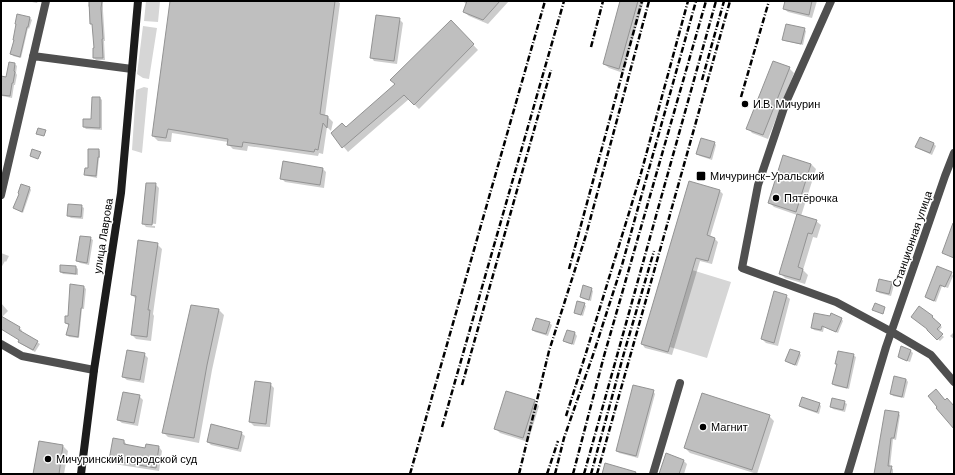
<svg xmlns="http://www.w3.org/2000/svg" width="955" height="475" font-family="'DM Sans',sans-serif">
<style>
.green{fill:#d6d6d6}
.shadow{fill:#0003}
.building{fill:#bfbfbf;stroke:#939393}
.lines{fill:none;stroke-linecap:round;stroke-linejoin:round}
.street{stroke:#4f4f4f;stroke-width:8}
.secondary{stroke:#1c1c1c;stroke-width:8}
.rail{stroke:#000;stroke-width:2.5;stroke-dasharray:6 2 1 2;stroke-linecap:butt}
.poi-dot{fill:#000;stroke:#fff;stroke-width:1.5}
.labels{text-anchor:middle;stroke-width:3;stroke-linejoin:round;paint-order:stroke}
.poi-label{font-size:11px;fill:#000;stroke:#fff;text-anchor:start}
.street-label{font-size:11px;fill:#000;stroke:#fff}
</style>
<rect width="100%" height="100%" fill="#fff"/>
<path class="green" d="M146 1H160L158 22 144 21Z
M143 26 157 28 149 79 143 78 137 74Z
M144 87 148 88 142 153 132 150 136 90Z
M692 270 731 282 707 358 670 347Z"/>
<path class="shadow" d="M27 1H38L37 3Z
M89 1H103V11L105 41H104L105 60H96L94 58 95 49 93 25 91 23 90 8 88 6Z
M171 1H337L340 3 325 116 328 117 333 122 331 131 327 127 323 154 319 153 318 156 248 146 247 151 233 149 228 144V142L172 133 171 142 158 141 153 136Z
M464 1H509L488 24 469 16 464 12 467 5 464 2Z
M621 1H644L623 73 609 68 604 64Z
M786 1H817L812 18 788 12 784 9Z
M18 15 30 18 32 20 29 29 28 28 21 58 13 56 12 54 15 40Z
M399 19 403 23 397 64 374 61 371 57Z
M451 21 478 50 419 109 409 99 348 152 332 133 346 129 397 84Z
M804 29 806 31 803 45 785 41 783 39Z
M15 64 17 66 16 73 17 75 15 85H14L12 98 2 96 1 95V87Z
M789 68 794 73 768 139 752 133 748 128Z
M100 98 102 100V130L86 129 84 127 92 120Z
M920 138 934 144 936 146 932 155 919 149 917 147Z
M714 142 716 145 712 160 700 156 697 154Z
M98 150 100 151V158H99L97 178 87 176 86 175Z
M783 156 811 164 816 169 801 216 816 221 821 225 817 238 813 237 803 270 808 275 805 284 785 278 780 273 797 215 774 207 769 202Z
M323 169 326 172 324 188 285 182 281 178Z
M155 184 159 188 156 224 145 223V225L155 226V228L146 227 143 223Z
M22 185 30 188 31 190 23 213 15 208 20 194Z
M720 191 723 194 710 237 715 239 718 242 712 264 700 261 672 355 645 348 642 344Z
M81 206 84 208 83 219 71 218 68 216Z
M90 238 93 240 89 265 80 263 77 261Z
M157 244 162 249 153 314 154 316 151 341 136 339 132 335 136 299 132 295Z
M1 253 9 256 6 262 5 261 1 268Z
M76 267 78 269V275L63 274 61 272Z
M951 273 953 276 948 288 942 286 936 302 928 299 926 297Z
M880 280 892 283 894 285 891 296 879 293 877 290Z
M84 287 86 289 84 309H82L79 338 69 337 67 335 69 325H68L66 323Z
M591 289 593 291 591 301 583 299 581 297Z
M786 296 790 299 778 346 766 343 762 339Z
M1 303 8 311 2 317 19 328 22 330 21 332 40 344 35 352 21 344 19 342 20 340 1 321Z
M584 304 586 306 583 316 577 314 575 312Z
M920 307 932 317 935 319 934 320 942 327 938 332 944 337 940 341 928 330Z
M219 310 224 315 212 370 199 443 168 437 163 432Z
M841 318 843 321 838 333 824 327 823 332 814 330 812 328Z
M549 323 552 325 548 336 535 332 533 330Z
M567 331 575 333 577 336 574 345 567 343 564 341Z
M954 332V339L950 336Z
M910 350 913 353 910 362 901 359 899 357Z
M799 353 801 355 797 366 789 363 786 361Z
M144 354 148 358 144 383 127 380 123 377Z
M853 355 856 357 849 389 835 386 833 384 837 365 836 363Z
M906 379 908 382 904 398 893 396 891 393Z
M270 384 274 388 270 427 254 426 250 422Z
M653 391 655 394 638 458 619 453 617 451Z
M139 396 143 400 138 426 122 423 118 420Z
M534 401 539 406 528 442 500 433 495 428Z
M844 402 847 404 845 412 833 409 831 407Z
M819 404 821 406 819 414 802 408 800 406Z
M898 413 900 415 896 440 893 439 890 467 893 469V474H875L879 446H880Z
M769 416 774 421 757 474 690 453 685 448Z
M241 433 245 436 241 452 211 445 208 442Z
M124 441 127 445 146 449V445L159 447 162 451 159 471 114 464 110 460Z
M39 442 63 446 68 451 64 474H34Z
M684 461 687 464 684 474H660Z"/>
<path class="building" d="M89 1H102L101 8 103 39H102L103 58H93V48H94L92 24H90Z
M170 1H335L320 114 328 116 327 128 323 123 318 150 315 149 314 152 243 142 242 147 227 145 228 139 168 129 166 138 152 136Z
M467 1H500L483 20 463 12Z
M620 1H638L619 69 603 64Z
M785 1H812L809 15 783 9Z
M17 14 30 17 28 27H27L20 57 10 54 14 40H13L16 24H15Z
M376 15 400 18 394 61 370 58Z
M451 20 474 44 414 105 404 95 342 148 331 133 342 123 346 127 395 84 390 80Z
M786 24 805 28 801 44 782 40Z
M773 61 790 67 763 135 746 129Z
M9 62 15 63 14 71 15 72 13 83H12L10 96 1 95V76L6 77Z
M92 97H100V128L83 127V119H91Z
M38 128 46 130 44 136 36 134Z
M920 137 934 143 930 153 915 147Z
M701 138 715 142 710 158 696 154Z
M32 149 41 152 38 159 30 156Z
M88 149H99V157H98L96 176 84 175 85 168H88Z
M783 155 811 164 796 212 768 203Z
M283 161 323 168 320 185 280 179Z
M689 181 720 190 707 235 715 238 708 261 696 258 668 352 641 344Z
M146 183H156L152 225 142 224Z
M21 184 30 187 22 212 13 208 19 194 18 193Z
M68 204 82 205 81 217 67 216Z
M797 214 817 220 812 234 808 233 798 267 803 269 800 280 779 274Z
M953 223H954V258L942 253Z
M80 236 91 237 87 263 76 261Z
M138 240 158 243 148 310H150L147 337 131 335 136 296 131 295Z
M60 265 76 266V274L60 272Z
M937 266 952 272 945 287 940 285 934 301 925 297Z
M879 279 892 282 889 294 876 291Z
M70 284 84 286 82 308H81L78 337 66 335 69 324 65 323V316H68Z
M583 285 592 288 589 300 580 297Z
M774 291 787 295 774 343 761 339Z
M577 301 585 303 581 315 574 313Z
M875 303 885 307 883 314 872 310Z
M191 305 219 309 207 365 194 438 162 433Z
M919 306 933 316 932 317 941 325 937 329 943 334 937 340 927 330V329L911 317Z
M814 313 830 316 831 313 842 318 836 332 822 326 821 330 811 328Z
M1 316 20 327 19 330 38 341 33 350 18 342 19 340 1 329Z
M536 318 550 322 546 334 532 330Z
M567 330 575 332 572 344 563 341Z
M901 346 911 350 907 361 898 357Z
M790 349 800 352 795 365 785 361Z
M127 350 145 353 140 380 122 377Z
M838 351 854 354 847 388 832 384 837 364H835Z
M894 376 906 379 902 397 890 394Z
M255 381 271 383 266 424 249 422Z
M633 385 654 390 636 456 616 451Z
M936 389 945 400 947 398 954 406V429L936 408 937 407 928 396Z
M506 391 535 400 523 438 494 429Z
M123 392 140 395 134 423 117 420Z
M702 393 770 415 752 470 684 448Z
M802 397 820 403 817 412 799 406Z
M832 398 845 401 843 410 830 407Z
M885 410 899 412 894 438H891L888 466H892L890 474H874Z
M211 424 242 432 238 449 207 442Z
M113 438 124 440V444L145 448 146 444 159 446 156 468 109 460Z
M39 441 63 445 59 474H33Z
M666 453 684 460 679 474H659Z
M605 463 636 472 635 474H602Z"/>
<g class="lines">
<path class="street" d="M831 1 786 102 758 185 742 268 836 302 892 332 931 355 954 382
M33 56 132 69
M1 195 46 1
M1 344 22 356 94 370
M653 474 680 383
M848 474 886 347 945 176 954 153"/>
<path class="secondary" d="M81 474 94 370 121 193 138 1"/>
<path class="rail" d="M591 47 603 1
M702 80 724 1
M741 97 769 1
M569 269 642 1
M462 385 551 70
M566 416 586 353 640 177 688 1
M442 427 564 1
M410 474 545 1
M519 474 549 351 586 235 649 1
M547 474 558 441
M555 474 564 438 594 352 622 265 696 1
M573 474 604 356 706 1
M584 474 716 1
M591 474 624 353 654 251
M597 474 730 1"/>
</g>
<g class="poi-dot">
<circle cx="745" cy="104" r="4"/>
<rect x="696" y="171" width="10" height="10" rx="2"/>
<circle cx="776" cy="198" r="4"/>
<circle cx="703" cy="427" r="4"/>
<circle cx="48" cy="459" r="4"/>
</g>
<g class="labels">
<g class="poi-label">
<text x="753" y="108">И.В. Мичурин</text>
<text x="710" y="180">Мичуринск-Уральский</text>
<text x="784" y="202">Пятёрочка</text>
<text x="711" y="431">Магнит</text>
<text x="56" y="463">Мичуринский городской суд</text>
</g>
<g class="street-label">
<text transform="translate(103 236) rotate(-81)" y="4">улица Лаврова</text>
<text transform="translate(912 239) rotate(-71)" y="4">Станционная улица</text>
</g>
</g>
<rect width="955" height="475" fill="none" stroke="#000000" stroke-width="4"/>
</svg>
